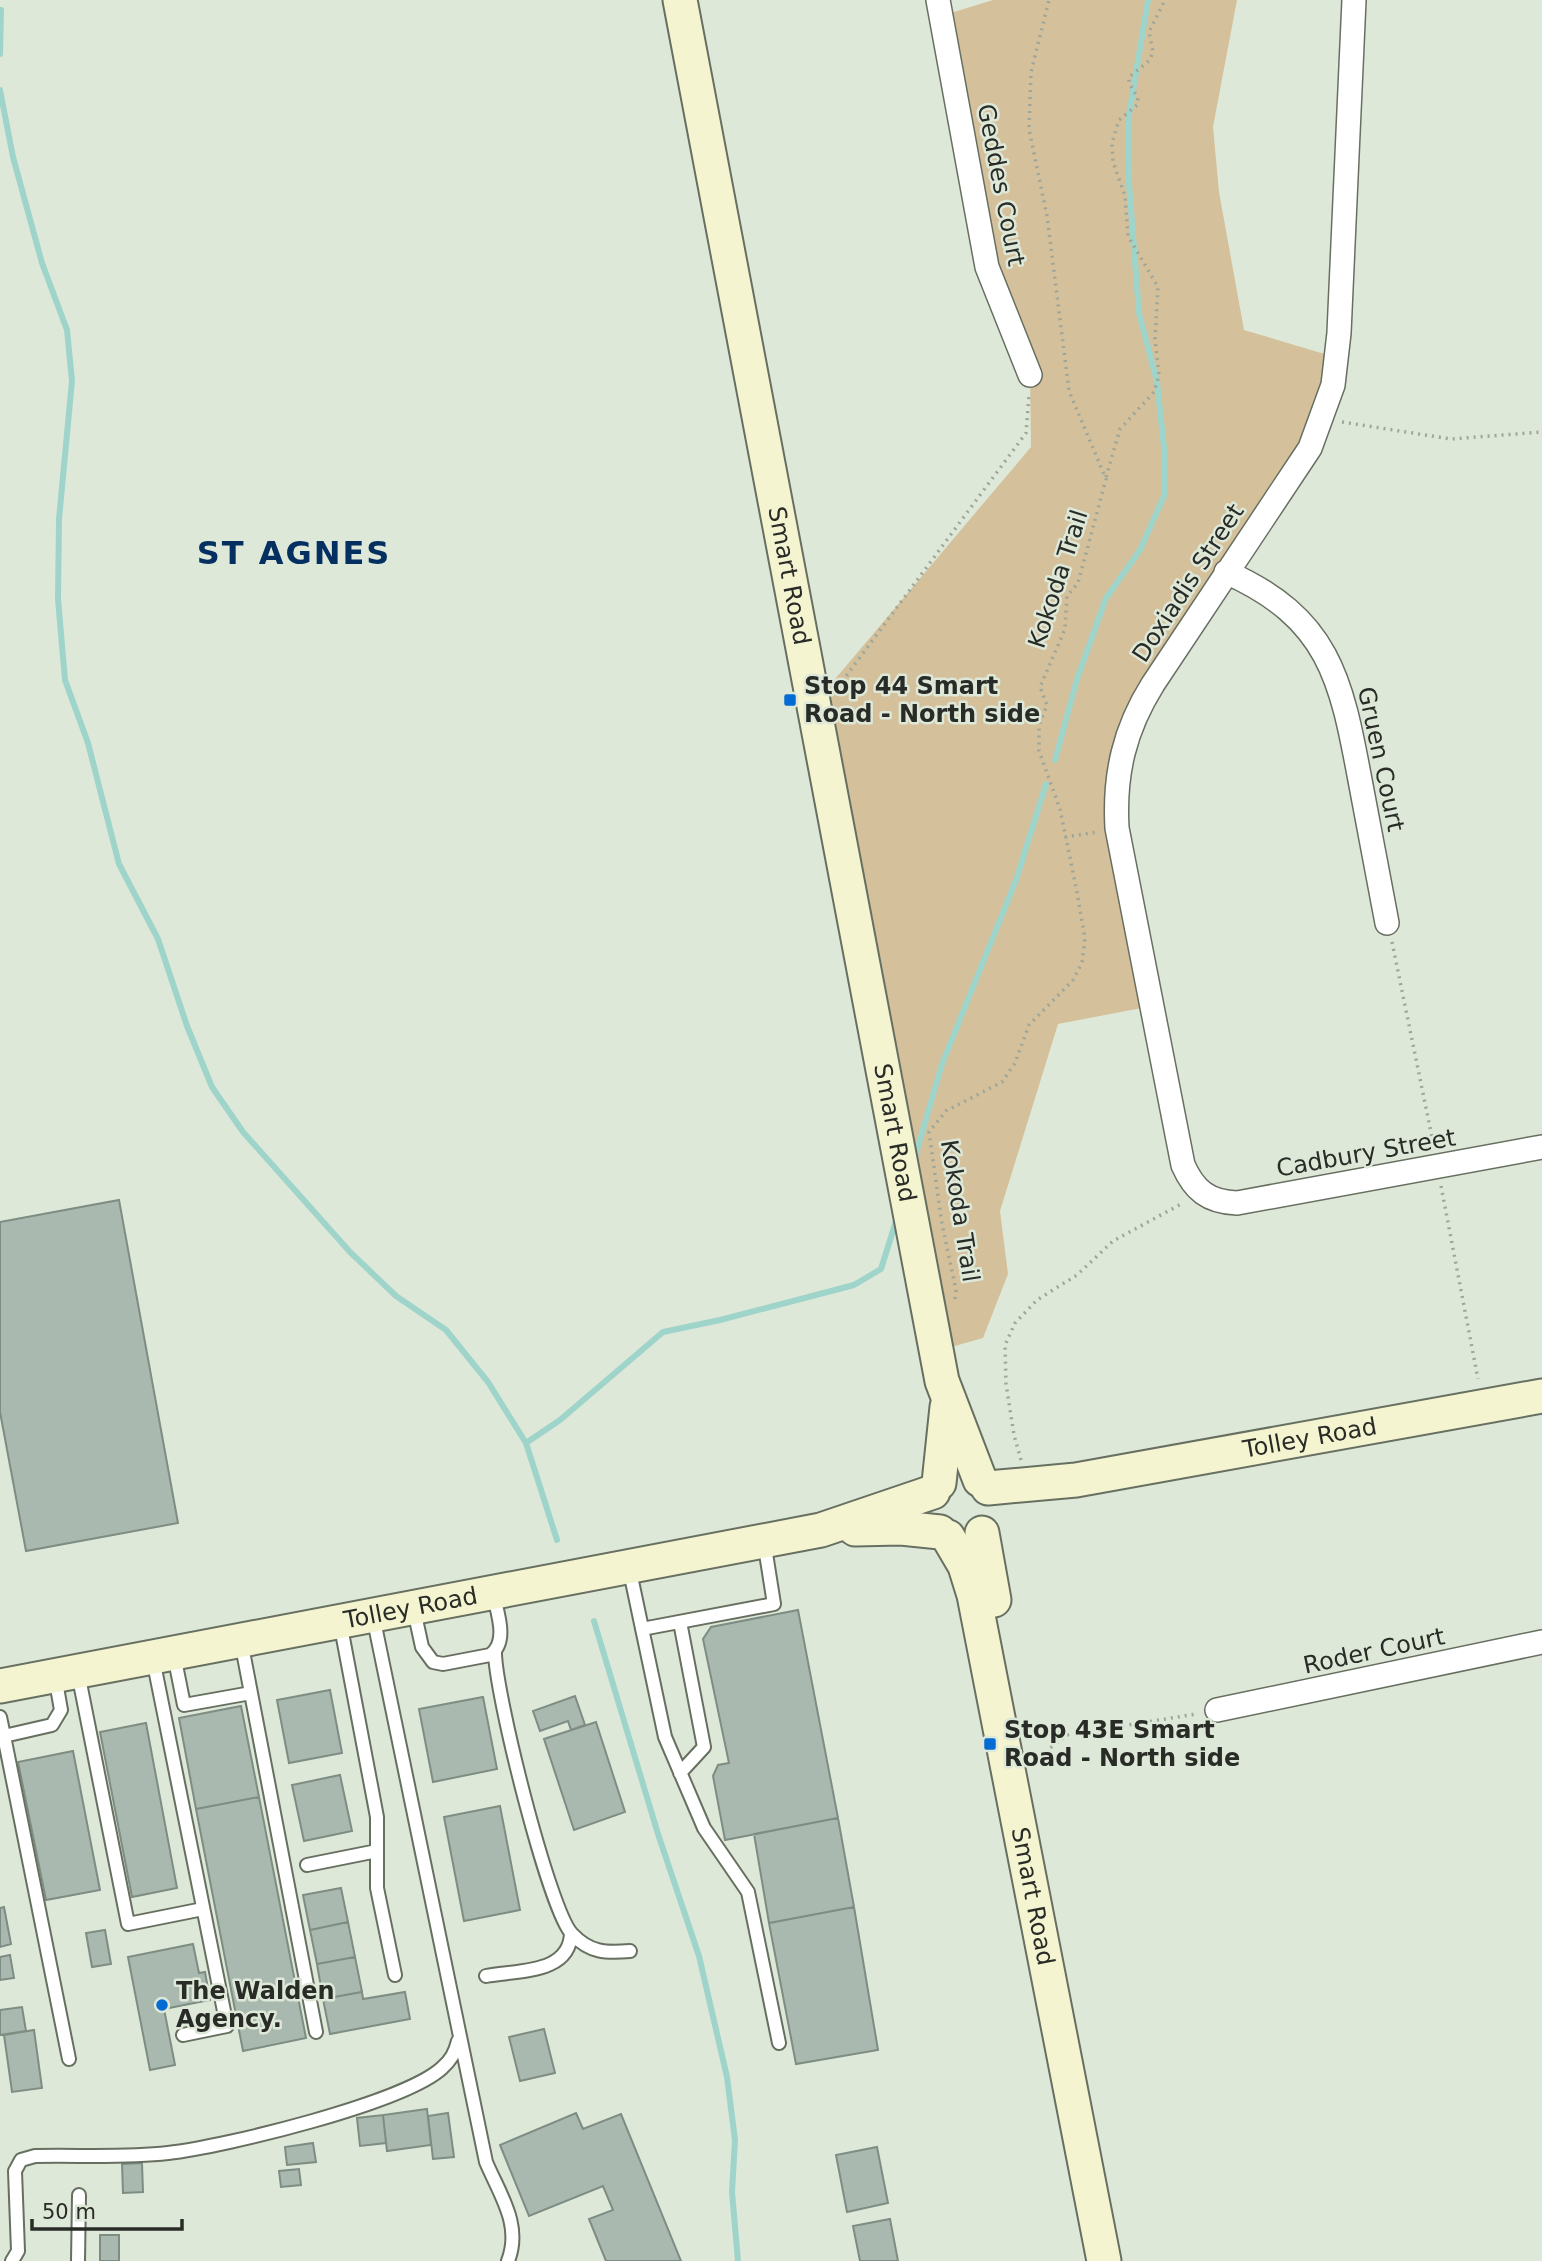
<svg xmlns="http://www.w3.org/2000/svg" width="1542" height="2261" font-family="'DejaVu Sans',sans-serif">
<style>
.green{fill:#d4c09b}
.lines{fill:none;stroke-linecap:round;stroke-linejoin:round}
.stream{stroke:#9fd4ca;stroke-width:6}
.building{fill:#a9b9af;stroke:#7e8d83;stroke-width:2}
.lane-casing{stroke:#676f61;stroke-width:16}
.street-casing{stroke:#676f61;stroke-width:26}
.secondary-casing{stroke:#676f61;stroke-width:37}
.path{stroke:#9ea699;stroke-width:3.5;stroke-dasharray:2 5;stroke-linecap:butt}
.lane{stroke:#fff;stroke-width:12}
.street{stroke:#fff;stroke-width:23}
.secondary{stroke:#f4f4d1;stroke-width:33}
.poi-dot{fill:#036bd3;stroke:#dee8d8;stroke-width:2.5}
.labels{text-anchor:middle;stroke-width:5;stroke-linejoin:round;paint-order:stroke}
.street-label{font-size:24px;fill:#282b26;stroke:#dee8d8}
.poi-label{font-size:24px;font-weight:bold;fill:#282b26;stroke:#dee8d8;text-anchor:start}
.district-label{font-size:32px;font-weight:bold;letter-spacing:2px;fill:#032f61;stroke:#dee8d8}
</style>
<rect width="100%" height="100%" fill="#dee8d8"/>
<path class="green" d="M993 0H1237L1213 127 1219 192 1244 330 1338 358 1322 420 1144 699 1117 796 1152 1006 1058 1024 1000 1211 1008 1274 983 1338 937 1351 814 704 1031 447 1030 375 987 267 941 16Z"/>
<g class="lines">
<path class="stream" d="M0 54 1 10
M0 90 13 157 42 263 67 330 72 381 59 519 58 599 65 680 88 743 119 864 158 939 187 1026 212 1087 243 1132 350 1252 396 1296 446 1330 488 1382 526 1443 557 1540
M1055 760 1077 679 1106 598 1140 550 1164 496V448L1157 382 1139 313 1129 184 1128 121 1148 0
M915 1157 942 1064 1016 880 1046 784
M526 1443 560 1420 663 1332 720 1320 854 1285 881 1269 897 1218
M594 1621 658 1834 699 1956 727 2077 735 2140 732 2192 738 2261"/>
</g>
<path class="building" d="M119 1200 178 1523 26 1551 0 1412V1222Z
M798 1610 838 1818 725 1840 713 1776 718 1765 729 1763 703 1639 711 1627Z
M330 1690 342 1753 289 1763 277 1700Z
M575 1696 585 1725 571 1730 568 1721 540 1731 533 1711Z
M483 1697 497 1769 433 1782 419 1709Z
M241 1706 259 1797 196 1809 179 1718Z
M596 1722 625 1812 574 1830 544 1739Z
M146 1723 177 1888 132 1897 100 1732Z
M73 1751 100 1890 46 1900 18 1762Z
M340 1775 352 1831 304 1841 292 1785Z
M259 1797 306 2038 243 2051 196 1809Z
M500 1806 520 1910 464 1921 444 1817Z
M838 1818 854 1907 769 1923 754 1834Z
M341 1888 348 1922 310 1930 303 1895Z
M4 1907 11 1944 0 1947V1908Z
M854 1907 878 2050 796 2064 769 1923Z
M348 1922 355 1957 317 1964 310 1930Z
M105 1930 111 1964 92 1967 86 1933Z
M193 1944 199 1973 205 1972 210 2000 164 2009 175 2065 150 2070 128 1957Z
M10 1955 14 1978 0 1980V1957Z
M355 1957 362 1992 323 1999 317 1964Z
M362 1992 363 1999 405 1992 410 2019 330 2034 323 1999Z
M22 2007 26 2031 0 2035V2010Z
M544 2029 555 2073 520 2081 509 2037Z
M34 2030 42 2088 12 2092 4 2035Z
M427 2109 431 2145 387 2151 383 2115Z
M448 2113 454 2157 433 2159 428 2116Z
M576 2113 583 2129 621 2114 681 2261H606L589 2219 613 2210 603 2186 529 2216 500 2145Z
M383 2115 386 2143 360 2146 357 2118Z
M313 2143 316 2162 287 2165 285 2147Z
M877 2147 888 2203 847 2212 836 2155Z
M142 2163 143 2192 123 2193 122 2164Z
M299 2169 301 2185 281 2187 279 2171Z
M890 2219 898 2261H860L853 2226Z
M100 2235H119V2261H100Z"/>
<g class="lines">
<g class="lane-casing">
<path id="lane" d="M629 1567 665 1737 704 1828 748 1892 779 2043
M414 1610 422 1647 433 1662 443 1664 490 1655C509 1642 497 1612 493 1593
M373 1616 486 2162C500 2195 522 2225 508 2261
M340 1622 377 1817V1888L395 1975
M680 1622 704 1747 680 1773
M642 1629 774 1604 764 1541
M241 1641 316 2032
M495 1651C494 1689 549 1910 572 1934 590 1953 606 1953 630 1951
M174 1655 184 1705 251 1693
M153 1659 227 2026 183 2035
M78 1673 128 1924 203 1909
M0 1717 4 1736 52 1725 61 1710 55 1676
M4 1736 69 2059
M307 1865 377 1851
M486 1976C518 1970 570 1974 571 1933
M12 2261 18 2251 15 2171 21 2160 35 2156C79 2155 124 2158 168 2153 223 2147 404 2103 442 2068 451 2060 455 2053 458 2041
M78 2261 79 2195"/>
</g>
<g class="street-casing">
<path id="street" d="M938 0 987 267 1030 375
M1354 0 1339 333 1333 385 1310 448 1153 684C1124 730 1114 775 1117 828L1183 1165C1194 1190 1208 1202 1237 1203L1542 1147
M1226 572C1329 618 1341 678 1360 780 1369 828 1378 875 1387 923
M1217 1710 1542 1642"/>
</g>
<g class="secondary-casing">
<g id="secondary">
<path id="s1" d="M680 0 942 1381 980 1480"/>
<path d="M939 1483 947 1407"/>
<path id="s2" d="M988 1488 1076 1480 1542 1396"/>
<path d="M855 1529 901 1528 940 1532"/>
<path d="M982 1533 994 1600"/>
<path id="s3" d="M948 1537 965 1566 974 1595 1104 2261"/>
<path id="s4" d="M0 1686 821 1530 933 1492"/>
</g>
</g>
<path class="path" d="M1342 422 1451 439 1542 432
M1106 477 1120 429 1154 392 1159 375 1155 339 1158 287 1128 236 1125 196 1113 162 1112 143 1119 120 1137 105 1138 98 1129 83V77L1149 61 1153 52 1149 32 1165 0
M838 687 1026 433 1029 395
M1065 837 1098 832
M1392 942 1434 1147
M1441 1186 1478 1379
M955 1299 956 1290 942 1224 929 1132 946 1111 1002 1082 1015 1063 1029 1025 1073 980 1082 963 1085 938 1076 887 1060 809 1039 751V725L1047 705 1040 687 1065 629 1067 596 1078 583 1106 479 1069 391 1047 216 1029 129 1031 72 1049 0
M1021 1460 1014 1435 1006 1384 1005 1345 1015 1323 1037 1300 1077 1275 1113 1241 1183 1203
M1039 1723 1067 1735
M1045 1752 1067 1735 1196 1714"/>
<use href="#lane" class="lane"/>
<use href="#street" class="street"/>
<use href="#secondary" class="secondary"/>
</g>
<g class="poi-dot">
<rect x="783" y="693" width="14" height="14" rx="3.5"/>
<rect x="983" y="1737" width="14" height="14" rx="3.5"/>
<circle cx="162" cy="2005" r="7"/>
</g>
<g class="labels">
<g class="street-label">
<text transform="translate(1001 185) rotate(79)" y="8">Geddes Court</text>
<text dy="8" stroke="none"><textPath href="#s1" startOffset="586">Smart Road</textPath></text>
<text transform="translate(1058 579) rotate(-72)" y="8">Kokoda Trail</text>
<text transform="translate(1188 583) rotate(-57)" y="8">Doxiadis Street</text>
<text transform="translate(1381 759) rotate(78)" y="8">Gruen Court</text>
<text dy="8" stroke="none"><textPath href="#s1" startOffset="1153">Smart Road</textPath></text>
<text transform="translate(1366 1153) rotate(-10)" y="8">Cadbury Street</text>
<text transform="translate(960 1211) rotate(81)" y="8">Kokoda Trail</text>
<text dy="8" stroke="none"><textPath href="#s2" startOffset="326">Tolley Road</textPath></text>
<text dy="8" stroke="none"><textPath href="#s4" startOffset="418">Tolley Road</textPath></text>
<text transform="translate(1374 1651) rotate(-12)" y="8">Roder Court</text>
<text dy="8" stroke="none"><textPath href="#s3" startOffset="371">Smart Road</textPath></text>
</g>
<g class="poi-label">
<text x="804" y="694">Stop 44 Smart<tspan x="804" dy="28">Road - North side</tspan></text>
<text x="1004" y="1738">Stop 43E Smart<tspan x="1004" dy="28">Road - North side</tspan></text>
<text x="176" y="1999">The Walden<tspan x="176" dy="28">Agency.</tspan></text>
</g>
<g class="district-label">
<text x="294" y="564">ST AGNES</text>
</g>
</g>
<path d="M32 2219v10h150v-10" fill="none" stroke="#282b26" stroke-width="3.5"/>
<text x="42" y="2219" font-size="21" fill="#282b26" stroke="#dee8d8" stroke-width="5" paint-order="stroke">50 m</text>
</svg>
